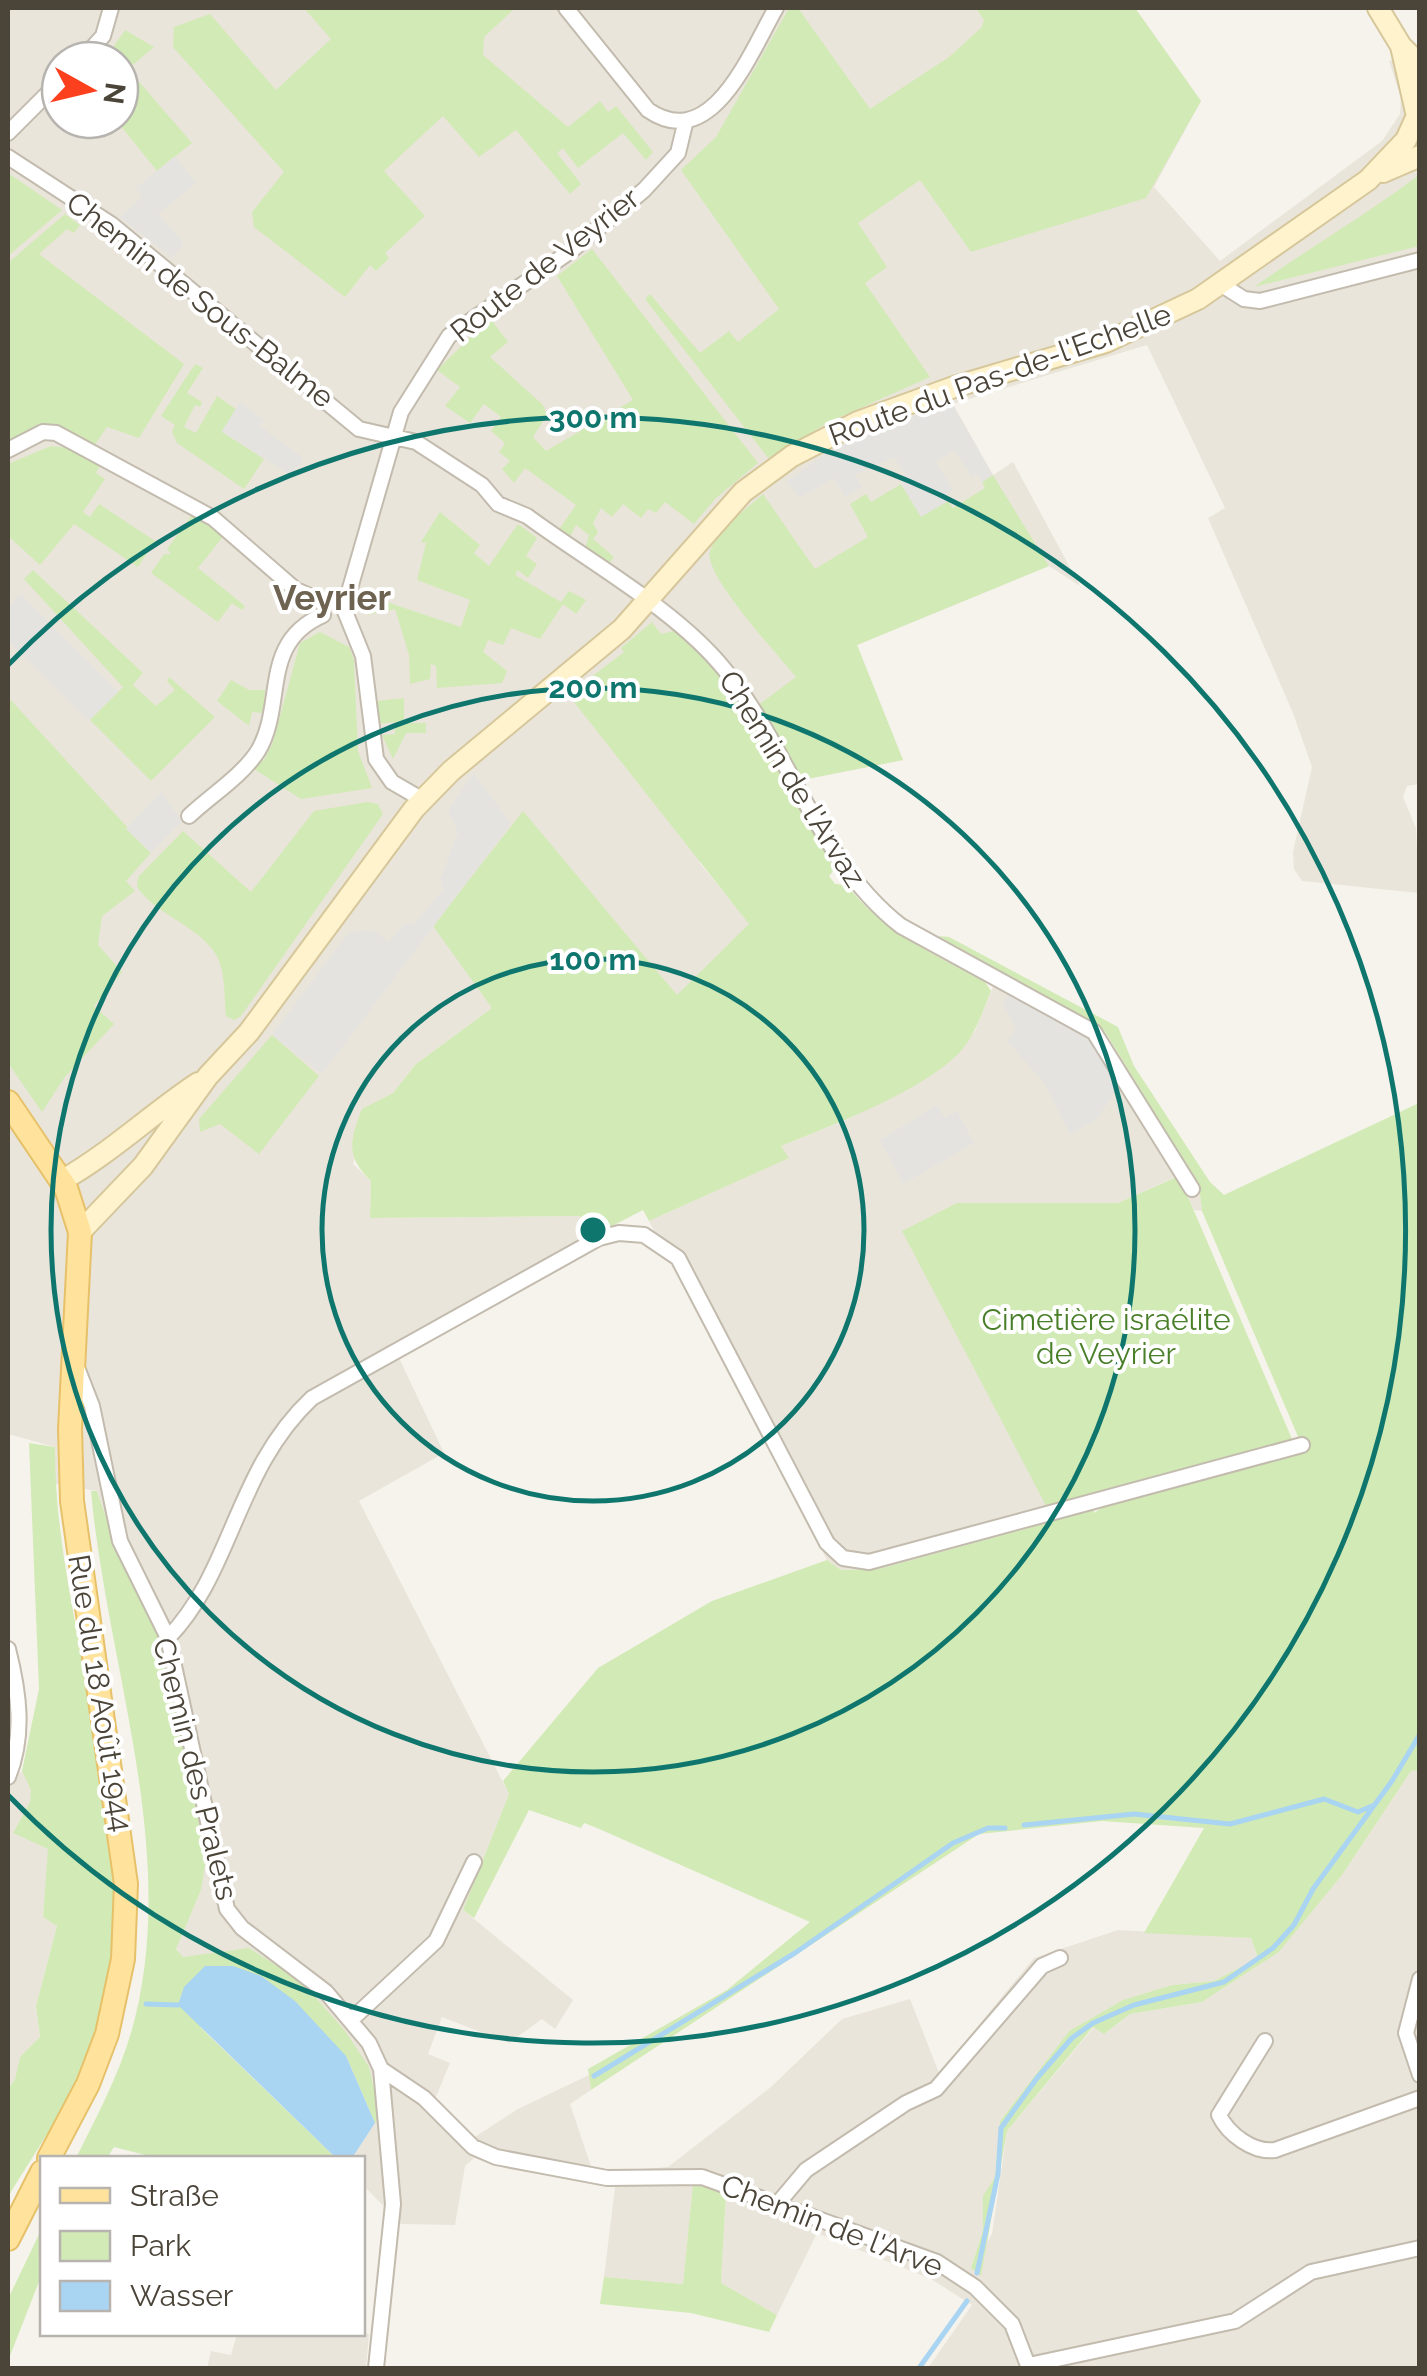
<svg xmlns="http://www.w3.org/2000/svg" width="1427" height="2376" font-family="Raleway,sans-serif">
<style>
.residential{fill:#eae5da;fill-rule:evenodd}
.green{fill:#d2eab5}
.parking{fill:#e5e3e0}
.water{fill:#a9d4f2}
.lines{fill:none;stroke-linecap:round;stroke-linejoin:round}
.stream{stroke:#a9d4f2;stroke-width:5}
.street-casing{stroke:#c2bbae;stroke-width:18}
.secondary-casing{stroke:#d6c79b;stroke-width:24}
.primary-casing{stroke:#e6c16a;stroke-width:26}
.street{stroke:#fff;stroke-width:14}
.secondary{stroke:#fff3cd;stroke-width:20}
.primary{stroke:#ffe39c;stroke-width:22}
.ring{fill:none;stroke:#0f766e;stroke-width:5}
.labels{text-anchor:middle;stroke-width:8;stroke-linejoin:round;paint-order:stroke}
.street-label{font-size:30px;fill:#4b4439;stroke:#fff}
.park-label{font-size:30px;fill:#4a7f2a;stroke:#fff}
.quarter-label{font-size:35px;font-weight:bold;fill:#6e6250;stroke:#fff}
.centre{fill:#0f766e;stroke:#fff;stroke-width:5}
.ring-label{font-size:30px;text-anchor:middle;font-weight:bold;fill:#0f766e;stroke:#fff;stroke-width:8;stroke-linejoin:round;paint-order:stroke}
</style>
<rect width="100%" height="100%" fill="#f6f3ec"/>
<path class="residential" d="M8 8H1135L1201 101 1154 187 1220 261 1382 141 1400 114 1401 98 1389 61 1419 52 1420 784 1407 786 1403 797 1416 828 1419 893 1302 881 1294 869 1293 852 1312 767 1293 713 1208 518 1225 508 1147 345 953 404 993 475 1013 462 1080 586 1049 566 857 645 903 760 807 779 699 862 750 924 677 996 492 1008 416 1064 393 1093 368 1107 353 1164 371 1181 370 1218 580 1216 596 1246 399 1358 444 1453 359 1501 509 1794 463 1910 573 2000 555 2029 542 2019 509 2043 442 2017 428 2054 450 2063 433 2104 470 2140 518 2109 589 2075 591 2090 570 2104 592 2169 591 2181 508 2169 474 2158 465 2166 455 2225 401 2224 363 2185 362 2158H352L380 2115 369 2067 302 1982 202 1956 182 1957 176 1948 201 1890 123 1567 97 1491 55 1484V1447L8 1434ZM60 60H120V120H60Z
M999 972 1104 1030 1199 1186 1202 1211 1194 1210 1178 1176 1118 1203H957L1054 1521 879 1569 841 1570 827 1560 649 1221 788 1158 781 1146 851 1118 941 1067 975 1031Z
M1419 1770V2368H928L972 2305 931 2279 817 2233 777 2315 721 2283 726 2193 693 2185 683 2284 604 2277 617 2171 668 2167 771 2087 842 2019 910 1999 939 2073 1034 1958 1118 1930 1251 1938 1258 1958 1214 1981 1172 1985 1123 2000 1069 2031 1000 2121 995 2177 984 2196 983 2230 971 2268 992 2234 1007 2131 1094 2027 1104 2034 1130 2014 1202 2002 1279 1952 1342 1875 1411 1771Z
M22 1771 32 1790 30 1802 13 1833 49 1849 43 1917 57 1926 36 2006 40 2037 20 2057 15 2079 8 2089V1783Z
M237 2334H369L366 2368H207L211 2351 231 2355Z"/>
<path class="green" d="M304 8H515L484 37 483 55 568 127 600 101 608 112 616 106 653 152 646 160 623 133 578 168 563 148 557 153 581 184 570 194 516 130 479 157 443 116 384 171 425 216 385 253 389 258 376 271 370 265 345 297 254 227 252 212 284 172 173 47 174 27 210 14 276 90 331 39Z
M789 8H798L870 109 949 57 982 27 984 20 976 8H1135L1201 101 1146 198 971 252 920 180 858 223 887 267 865 283 930 377 829 422 768 458 645 299 650 294 700 353 729 331 738 342 779 309 681 170 716 137Z
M125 30 154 47 128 69 192 143 157 171 116 120H120V60H104Z
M8 173 62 210 8 256Z
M1419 175V246L1254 287C1309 248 1366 215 1419 175Z
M65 214 80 225 74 233 67 229 39 254 184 364 139 438 107 427 94 446 48 424 8 444V263Z
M592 249 758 463 716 498 694 524 665 502 656 513 648 509 641 518 623 504 612 517 601 508 593 523 598 532 593 539 614 557 607 566 585 548 589 535 576 525 569 539 558 531 576 505 525 468 514 483 502 469 510 461 499 452 505 443 491 431 501 417 484 404 470 423 445 406 460 387 437 370 490 318 508 342 490 357 543 405 547 415 533 437 546 451 633 400 557 276Z
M195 364 203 368 187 393 202 402 200 407 195 405 184 427 196 433 217 396 236 409 222 432 264 459 244 489 177 443 172 432 175 425 161 416Z
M51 446 69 448 101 464 96 473 105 479 83 512 90 517 99 504 155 541 138 567 74 524 40 565 8 536V464Z
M993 475 1049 566 857 645 903 760 807 779 796 773 757 706 796 677C779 656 702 573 710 551 717 529 747 509 763 494L815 569 868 537 850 504 866 494 871 502 901 484 921 516 948 501 953 508 985 488 982 482Z
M440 512 480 545 474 553 489 566 518 524 537 538 526 556 537 564 528 578 518 570 515 575 561 602 569 591 586 600 576 614 563 604 540 639 511 628 503 645 488 640 483 652 507 671 502 683 437 688 436 666 431 664 430 679 410 684 409 655 395 609 368 615 369 596 461 627 470 600 417 580 426 543 421 542Z
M192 515 225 534 198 568 245 606 242 610 232 603 218 622 151 573 164 554H171L167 549Z
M33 570 143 673 133 685 156 706 175 690 167 681 169 677 215 717 151 781 90 720 123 687 24 579Z
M652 622 661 634 674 631 719 673 836 868 829 876 835 884 847 885C881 931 936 955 985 982L991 991C982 1013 975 1036 959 1053 921 1092 833 1125 781 1146L789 1158 649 1221 643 1210 591 1237 580 1216 370 1218 371 1181C345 1156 350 1140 362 1109L393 1093 416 1064 492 1008 433 926 523 811 677 995 749 924 574 702 584 694 582 684 624 652 621 648Z
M320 632 349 647 354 660 358 751 372 788 301 799 251 767 264 760 273 742 300 643Z
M231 680 249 690H265L263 713 252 712 249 726 217 701Z
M8 697 151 853 126 881 135 891 102 916 98 945 122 972 94 1006 114 1024 64 1078 42 1112 8 1063Z
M404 698V723H426V733H406L393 759 382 735 395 734V722L379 724 376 701Z
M367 802 378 804 383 814 241 1016 234 1020 226 1016C224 996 226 970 215 953 197 925 156 915 137 887L138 877 183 831 251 892 314 811Z
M938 936 949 937 1118 1027 1134 1066 1210 1182 1224 1195 1419 1103V1770L1411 1771 1342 1875 1279 1952 1202 2002 1130 2014 1104 2034 1093 2027 1007 2131 981 2276 971 2268 983 2230V2196L995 2177 1000 2121 1069 2031 1123 2000 1172 1985 1214 1981 1258 1958 1251 1938 1144 1933 1204 1828 1102 1821 979 1834 591 2090 588 2069 727 1990 810 1922 597 1828 584 1823 581 1828 529 1810 474 1918 463 1910 509 1794 503 1781 598 1668 712 1601 827 1560 841 1570 879 1569 1054 1521 902 1231 957 1203H1118L1179 1176 1292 1439 1091 1493 1094 1513C1137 1482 1250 1466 1305 1453L1202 1211 1199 1186 1104 1030Z
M272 1035 319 1076 259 1154 220 1124 200 1132 199 1119Z
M29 1443 55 1447C54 1645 164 1856 91 2051 71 2102 36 2150 8 2197V2089L15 2079 20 2057 40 2037 36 2006 57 1926 43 1917 48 1849 13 1833 30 1802 31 1790 22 1771 39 1689Z
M91 1491H97L123 1567 168 1655 207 1853 201 1890 176 1949 183 1957 249 1948 302 1982 345 2031 369 2067 380 2115 375 2123 346 2056 200 2027 336 2158H157L114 2147 107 2158H76C96 2118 118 2077 131 2033 182 1855 107 1669 91 1491Z
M693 2184 726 2193 721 2283 777 2315 769 2332 691 2313 600 2304 604 2277 683 2284Z
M42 2228V2274L8 2361V2299Z"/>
<path class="parking" d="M175 156 196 183 158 214 184 243 172 258 120 217 142 197 136 188Z
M240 402 264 420 260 426 304 459 291 476 222 431Z
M952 404 993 475 982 482 978 474 972 477 954 450 936 462 953 490 945 495 948 501 921 517 901 484 908 479 894 457 855 475 862 487 845 497 834 478 799 498 787 481 833 449 892 423Z
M21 594 118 692 88 721 8 641V607Z
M474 773 511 824 322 1074 272 1035 348 933 372 930 389 942 403 925 415 923 443 890 440 879 458 833 448 810Z
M161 792 182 821 151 853 126 829Z
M1009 994 1088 1038 1099 1049 1118 1087 1096 1120 1070 1134 1044 1083 1007 1041 1016 1030 1003 1003Z
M937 1105 945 1118 957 1111 974 1143 903 1184 880 1140Z"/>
<path class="water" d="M205 1966H233L261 1976 295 2001 346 2056 375 2123 352 2158H336L178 2005 184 1987Z"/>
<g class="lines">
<path class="stream" d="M1024 1825 1134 1814 1230 1824 1324 1799 1358 1812 1372 1806
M146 2004 178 2005
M594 2076 795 1953 953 1843 988 1828H1005
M977 2273 998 2174 1001 2128 1037 2078 1072 2038 1093 2023 1134 2005 1224 1982 1273 1948 1294 1925 1313 1889 1392 1781 1420 1734
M919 2368 967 2301"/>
<g class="street-casing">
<path id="street" d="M566 8 648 110C712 154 750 53 776 8
M81 60 103 36 111 8
M8 133 60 81
M8 157 111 224 359 429 416 442 482 485 498 504 527 516C589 562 677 610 725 670 790 750 818 862 901 926L1094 1032 1192 1189
M1222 285 1244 299 1260 301 1420 260
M8 450 43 432 56 433 213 518 296 590 321 601
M423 800 392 782 376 759 363 656 344 609 401 412 449 336 572 250 644 190 678 153 685 124
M189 816C210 796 242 776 258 751 286 704 259 643 323 615
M78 1370 92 1406 120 1541 168 1638 227 1909 242 1928 326 1992 369 2043 381 2069 393 2204 376 2368
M168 1638C233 1571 235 1470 312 1398L599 1238 619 1233 644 1235 678 1258 827 1543 843 1558 869 1562 1302 1445
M8 1649C19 1692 25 1736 8 1777
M1420 1979 1406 2033 1420 2075
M351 2020 436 1941 474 1862
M1265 2041 1219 2115C1228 2134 1253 2153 1275 2150L1420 2098
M381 2069 424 2098 473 2147 496 2157 607 2178 702 2177 937 2262 975 2287 1012 2324 1029 2368
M779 2202 806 2170 906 2103 936 2089 1042 1966 1060 1958
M1029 2365 1235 2321 1311 2272 1420 2248"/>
</g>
<g class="secondary-casing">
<path id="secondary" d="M1378 8 1401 46 1420 65
M1401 46 1416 112
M1383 172 1420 156
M61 1181C111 1153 151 1114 198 1083
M80 1232 143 1166 208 1076 249 1032 414 809 451 771 622 629 743 492 792 456 858 422 954 387 1106 342 1198 299 1368 180 1406 140 1415 120"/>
</g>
<g class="primary-casing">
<path id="primary" d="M8 1102 66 1188 80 1232 70 1429 72 1501 126 1884 123 1959 107 2034 88 2084 49 2158
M8 2239 42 2172"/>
</g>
<use href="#street" class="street"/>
<use href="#secondary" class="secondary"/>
<use href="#primary" class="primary"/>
</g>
<g class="ring">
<circle cx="593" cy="1230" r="271"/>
<circle cx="593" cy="1230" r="542"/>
<path d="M8 665A813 813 0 1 1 8 1795"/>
</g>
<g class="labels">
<g class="street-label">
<text transform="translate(545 265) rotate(-38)" y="10">Route de Veyrier</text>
<text transform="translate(200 300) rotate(38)" y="10">Chemin de Sous-Balme</text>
<text transform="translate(1000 375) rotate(-20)" y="10">Route du Pas-de-l'Echelle</text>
<text transform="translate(792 779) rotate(58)" y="10">Chemin de l'Arvaz</text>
<text transform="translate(100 1693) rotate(81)" y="10">Rue du 18 Août 1944</text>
<text transform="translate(195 1769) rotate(76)" y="10">Chemin des Pralets</text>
<text transform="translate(832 2226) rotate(21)" y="10">Chemin de l'Arve</text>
</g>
<g class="park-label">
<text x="1106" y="1330">Cimetière israélite<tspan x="1106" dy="34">de Veyrier</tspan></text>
</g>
<g class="quarter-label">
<text x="332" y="610">Veyrier</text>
</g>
</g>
<circle cx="593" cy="1230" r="15" class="centre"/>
<g class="ring-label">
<text x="593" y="428">300 m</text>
<text x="593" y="698">200 m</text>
<text x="593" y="970">100 m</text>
</g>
<rect width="1427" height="2376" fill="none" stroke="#4b4439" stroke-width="20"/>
<rect x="40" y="2156" width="325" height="180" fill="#ffffff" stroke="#b7b4b0" stroke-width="2.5"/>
<rect x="60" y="2188" width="50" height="15" fill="#ffe39c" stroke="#b7b4b0" stroke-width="2.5"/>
<text x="130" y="2206" font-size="30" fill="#4b4439">Straße</text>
<rect x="60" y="2231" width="50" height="30" fill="#d2eab5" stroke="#b7b4b0" stroke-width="2.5"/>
<text x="130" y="2256" font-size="30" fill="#4b4439">Park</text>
<rect x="60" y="2281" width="50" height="30" fill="#a9d4f2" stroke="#b7b4b0" stroke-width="2.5"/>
<text x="130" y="2306" font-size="30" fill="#4b4439">Wasser</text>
<g transform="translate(90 90) rotate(98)"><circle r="48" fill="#ffffff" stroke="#b7b4b0" stroke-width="2.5"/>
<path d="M0-8L18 38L0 25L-18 38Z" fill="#fc3f1d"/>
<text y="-15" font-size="28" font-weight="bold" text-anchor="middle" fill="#4b4439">N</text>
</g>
</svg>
